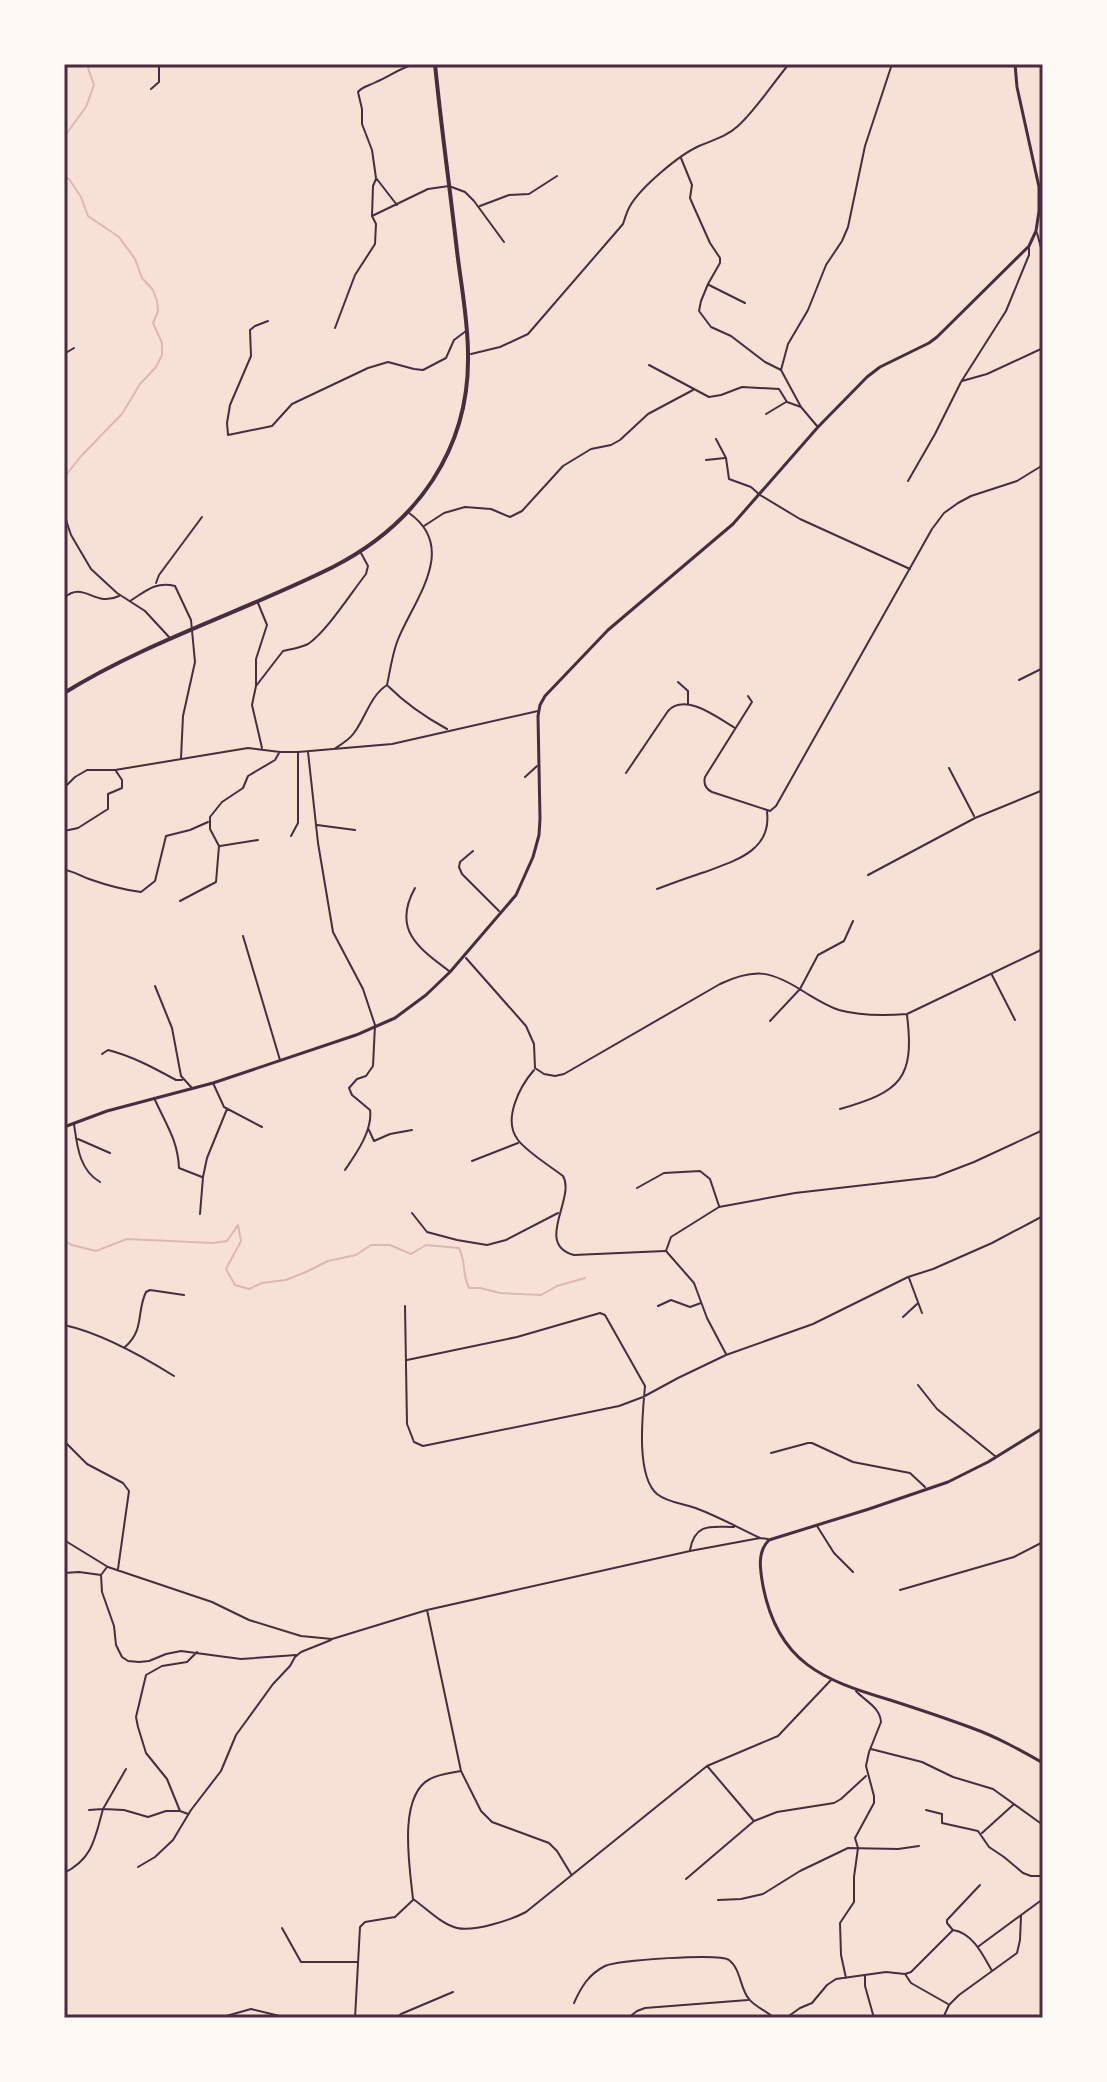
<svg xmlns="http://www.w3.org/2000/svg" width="1107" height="2082" font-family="'Space Grotesk',sans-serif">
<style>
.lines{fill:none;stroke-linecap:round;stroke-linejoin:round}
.stream{stroke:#dcb8b0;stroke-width:2}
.minor{stroke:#4a2c40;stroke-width:2}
.tertiary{stroke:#4a2c40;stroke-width:3}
.trunk{stroke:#4a2c40;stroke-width:4}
.neatline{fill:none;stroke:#4a2c40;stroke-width:3}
</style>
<rect width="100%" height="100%" fill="#f7e1d7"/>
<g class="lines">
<path class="stream" d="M64 137 86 107 94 85 88 68 91 64
M64 178 69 179 81 197 88 216 119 237 135 259 142 278 153 290 157 301 158 311 153 323 162 343V355L156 367 140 384 122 414 82 455 66 475
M64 1241 72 1245 96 1251 127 1239 213 1243 227 1241 238 1225 241 1241 226 1269 235 1285 249 1289 262 1283 286 1280 306 1272 328 1261 356 1255 371 1245H390L411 1254 426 1245 459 1248C467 1265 461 1271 469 1288H480L500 1293 541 1295 557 1286 585 1278"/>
<path class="minor" d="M151 89 159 82V64
M681 158 692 185 690 198 693 205 710 243 720 258V263L708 284 701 301 699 311 711 327 731 336 765 362 781 370 801 407
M397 205 376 178 372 150 362 124V109L358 92C363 86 369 86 376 82 390 76 400 68 415 64
M480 206 509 195 529 194 557 176
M372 216 428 189 449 186 465 192 474 201 504 242
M1037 233 1043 255
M709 285 745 303
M268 321 255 326 250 330 251 356 230 405 227 423 228 435 272 426 292 404 368 368 388 362 414 369 423 370 446 358 454 340 466 331
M335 328 355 275 375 244 376 224 372 216 373 186 376 179
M64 354 74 348
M471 354 500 347 528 334 623 224C625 218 627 211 630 206 641 187 679 155 699 146 713 140 726 137 738 126 755 111 773 83 789 64
M649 365 709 397 721 395 742 387 779 389 787 402 801 407 817 426
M781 370 788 344 808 310 826 265 842 241 848 227 865 146 892 64
M962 381 987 374 1043 348
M766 414 786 402
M716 439 726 458 729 479 751 487 760 495 800 519 910 569
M706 460 725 458
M64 468V470
M908 481 935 434 961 382 1006 311 1029 255V247
M64 514 71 535 91 569 117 593 145 611 169 637
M424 526 444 513 465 507 491 509 510 517 522 511 563 466 591 449 611 445 620 440 648 414 693 390
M156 583 159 575 202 517
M64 598C84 580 94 608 119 596
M130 601C146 591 156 581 175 586L191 620 195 662 183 716 181 758
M258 603 267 625 256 659V686L252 705 262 748
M1019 680 1043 668
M678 682 688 691V703
M256 686 283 651C292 649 300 648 308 644 327 631 351 593 366 574L368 566 361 553
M388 686C406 704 425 717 447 729
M748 696 752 702 705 777C703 785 706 789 712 792L770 811 776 806 932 529 944 513 958 503 971 496 1017 481 1043 465
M334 749C342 744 349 740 354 733 366 717 370 696 387 685 390 671 392 656 397 642 412 602 460 549 409 513
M308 752 318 843 333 932 363 989 375 1025 373 1066 366 1076 357 1079 349 1088 352 1095 370 1110C373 1130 356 1154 345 1170
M949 768 974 816
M626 773 668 711C685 692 718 718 735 728
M525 777 537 766
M64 788 75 777 87 770H115L248 748 280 752H298L392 744 538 711
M317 825 355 830
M64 831 78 828 108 809V794L122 788V780L116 771
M291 836 298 823V752
M220 846 258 840
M473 851 460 862 459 867 462 874 499 911
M64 870C74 871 80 876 89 879 106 885 124 890 141 892L155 881 166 836 190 830 208 822
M868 875 975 818 1043 790
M415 888C392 929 418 948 449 971
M657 889C673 883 689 877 705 872 734 861 772 851 767 812
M180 901 216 882 219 846 210 829V817L222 802 243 788 248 776 275 760 279 753
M243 936 280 1060
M466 958 526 1026 534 1044 535 1068 544 1074 555 1076 564 1074 720 984C756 967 772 971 806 993 816 999 827 1006 839 1010 861 1016 884 1016 907 1014L1043 949
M992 975 1015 1020
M155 986 172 1028 181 1076 192 1088
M770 1021 800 989 818 955 844 941 853 921
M102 1054 108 1050C132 1056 154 1068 176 1080H182
M534 1070C520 1086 502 1120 518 1140 526 1151 551 1167 563 1176 576 1198 534 1244 574 1255L665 1251
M213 1083 224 1107 262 1127
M155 1100C166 1124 178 1141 179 1168L202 1177
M840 1109C900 1092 915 1079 907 1015
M74 1124C77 1145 79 1170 100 1182
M368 1128 374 1141 390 1134 412 1130
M78 1139 110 1153
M472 1161 518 1143
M637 1188 664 1173 700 1171 710 1179 719 1206
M412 1213 427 1232 457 1240 487 1245 506 1240 558 1213
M200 1214 203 1177 207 1158 227 1109
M666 1251 671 1237 719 1207 795 1193 935 1177 974 1162 1043 1130
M666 1251 694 1283 707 1318 726 1354
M909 1278 922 1313
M405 1306 407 1424 414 1442 423 1446 619 1406 643 1397 678 1378 726 1355 813 1324 908 1277 933 1269 992 1243 1043 1216
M658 1306 671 1300 690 1307 701 1303
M903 1317 917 1304
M64 1325C101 1333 142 1356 174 1376
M125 1347C145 1329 136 1313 146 1292L150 1290 184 1295
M407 1360 517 1337 600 1313 605 1315 645 1386C643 1411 635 1475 657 1494 668 1503 686 1504 698 1509 719 1517 739 1528 760 1538L768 1539
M918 1385 937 1409 995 1456
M64 1441 87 1464 123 1483 129 1491 118 1569
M771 1453 808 1443H812L853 1462 910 1473 925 1487
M817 1526 834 1553 853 1572
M64 1540 108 1567 212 1602 249 1620 301 1636 332 1639 427 1610 690 1551 760 1538
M690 1550C695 1522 712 1527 734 1527
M64 1573 79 1572 101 1575 107 1567
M101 1575 102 1592 114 1626 116 1645 122 1657 128 1661 139 1662 149 1661 166 1654 181 1651 241 1659 296 1655
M900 1590 1014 1557 1043 1542
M427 1610 461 1771 481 1811 492 1822 549 1843 557 1851 571 1874
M871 1749 922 1762 953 1777 993 1789 1043 1825
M708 1767 753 1820
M461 1771C451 1773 439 1774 430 1779 397 1796 410 1869 413 1899 426 1908 441 1924 457 1928 474 1932 511 1920 526 1912L707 1766 778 1736 831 1680
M89 1810 103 1809 126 1769
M926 1810 942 1814V1823L978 1831 989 1847 1004 1857 1023 1873 1031 1876H1043
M180 1811 167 1779 146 1753 138 1727 136 1717 146 1675 162 1666 187 1662 197 1652
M982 1833 1013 1805
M138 1867 155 1857 173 1840 191 1810 221 1771 236 1735 273 1684 290 1666 295 1657 301 1652 331 1640
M64 1873C93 1859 95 1838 103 1809L124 1810 148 1817 166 1811H180L188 1814
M686 1879 754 1821 777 1812 834 1803 841 1799 866 1776
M718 1900 741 1899 763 1894 800 1871 848 1848 898 1849 919 1846
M282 1928 301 1962H357
M952 1929 947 1923V1920L980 1885
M979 1946 1043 1899
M905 1974 911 1983 948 2004
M865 1976V1986L874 2018
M846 1978 841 1955 840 1923 854 1902V1877L858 1848 855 1838 874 1803V1796L866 1766 869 1752 881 1722C880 1707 865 1701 856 1691
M574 2003C581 1987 589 1974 605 1966 617 1960 720 1953 729 1960 741 1969 740 1989 749 1999 755 2007 767 2011 774 2018
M219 2018 251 2009 288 2018
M355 2018 360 1927 365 1922 395 1917 413 1900
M396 2018 401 2014 453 1992
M628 2018 637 2011 645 2008 748 2000
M786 2018 800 2008 812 2003 827 1985 836 1979 886 1972 905 1974 911 1972 953 1930C973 1933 983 1955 992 1971
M943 2018 949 2005 959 1995 1017 1953 1020 1940 1021 1916"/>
<path class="tertiary" d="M64 1127 107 1111 213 1083 356 1035 395 1018 426 995 450 972 516 895 533 857 539 835 540 819 538 716 540 705 545 696 608 630 733 524 818 427 867 377 880 367 929 343 937 337 1029 246 1036 231 1039 211V187L1017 87 1015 64
M1043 1428 988 1462 948 1482 869 1509 769 1540C757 1552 760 1569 763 1586 778 1663 823 1680 890 1700 918 1709 945 1718 972 1728 997 1737 1020 1750 1043 1763
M1042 2018 1043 2017"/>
<path class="trunk" d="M64 693C148 641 245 611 333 567 417 524 470 449 468 354 468 319 461 285 457 251 450 189 441 126 435 64"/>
</g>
<rect width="1107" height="2082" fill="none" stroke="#fffaf5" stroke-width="132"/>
<rect x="66" y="66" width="975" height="1950" class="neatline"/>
</svg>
